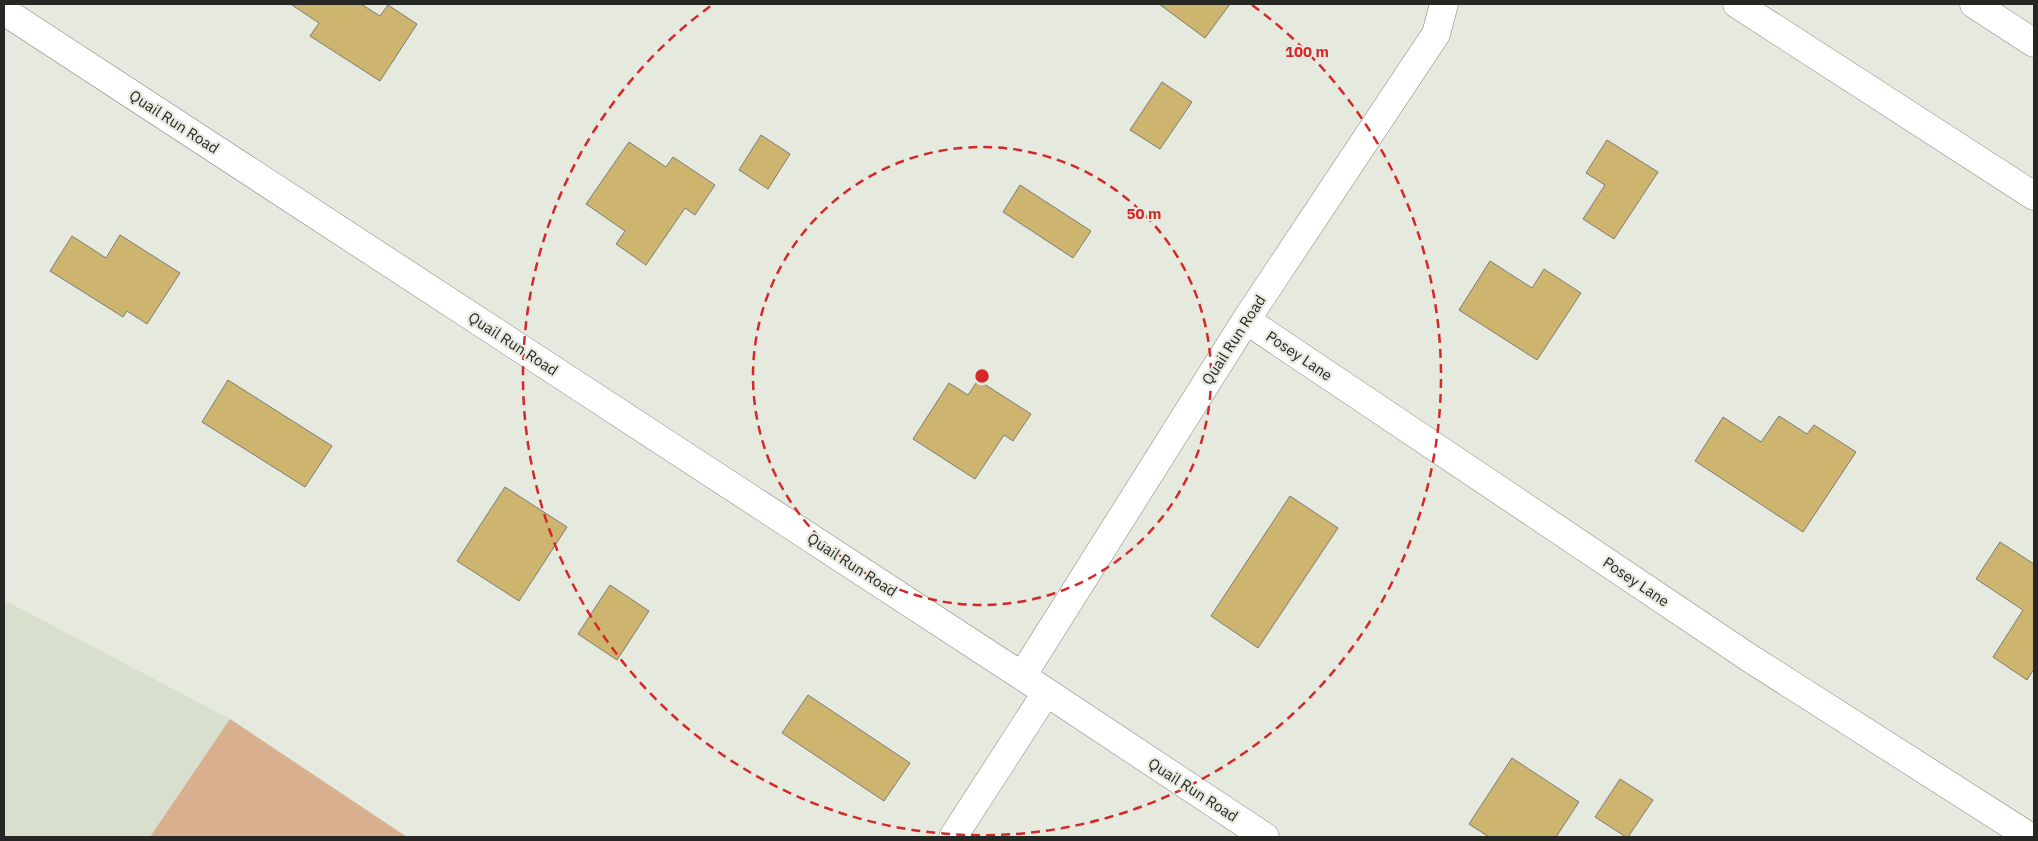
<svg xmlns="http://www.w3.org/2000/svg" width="2038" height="841" font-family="'IBM Plex Sans',sans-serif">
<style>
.built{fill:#d9dfcd}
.green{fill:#d9b08f}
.building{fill:#cdb570;stroke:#7e7b71}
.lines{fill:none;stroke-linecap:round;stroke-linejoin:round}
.minor-casing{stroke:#84877d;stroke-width:29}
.minor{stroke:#fff;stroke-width:28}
.ring{fill:none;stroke:#d62828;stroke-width:2.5;stroke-dasharray:9 6}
.labels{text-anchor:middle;stroke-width:4.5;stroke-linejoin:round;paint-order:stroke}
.street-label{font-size:15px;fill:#262824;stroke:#e5e9de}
.centre{fill:#d62828;stroke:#e5e9de;stroke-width:2.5}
.ring-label{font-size:15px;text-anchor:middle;font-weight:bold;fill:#d62828;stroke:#e5e9de;stroke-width:4.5;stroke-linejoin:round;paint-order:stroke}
</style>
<rect width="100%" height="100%" fill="#e5e9de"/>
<path class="built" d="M4 600 230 719 407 837H4Z"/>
<path class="green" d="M230 719 407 837H150Z"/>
<path class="building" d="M293 4H361L380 16 388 5 417 24 380 81 310 36 319 23 292 5Z
M1159 4H1230L1205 38Z
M1162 82 1192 102 1160 149 1130 130Z
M761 135 790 154 768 189 739 170Z
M1607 140 1658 172 1614 239 1583 219 1605 185 1586 173Z
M629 142 666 167 673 157 715 185 695 215 685 208 646 265 616 244 625 231 586 204Z
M1020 185 1091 231 1073 258 1003 212Z
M120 235 180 273 147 324 127 311 123 317 50 271 72 236 106 258Z
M1490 261 1532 288 1544 269 1581 293 1537 360 1459 310Z
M228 380 332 446 305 487 202 422Z
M978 380 1031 414 1013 441 1004 435 975 479 913 439 949 383 968 395Z
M1779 416 1807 434 1814 425 1856 452 1803 532 1695 461 1723 417 1761 442Z
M505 487 567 527 519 601 457 561Z
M1290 496 1338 528 1258 648 1211 616Z
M2000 542 2034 564V669L2027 680 1993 657 2023 610 1976 579Z
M610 585 649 611 617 660 578 634Z
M808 695 910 763 884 801 782 733Z
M1512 758 1579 802 1556 837H1489L1469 824Z
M1620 779 1653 800 1628 837H1626L1595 817Z"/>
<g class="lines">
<g class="minor-casing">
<path id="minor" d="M1737 4 2034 196
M1974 4 2034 43
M4 11 1022 676 1265 837
M1246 320 1748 657 2030 837
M1022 676 1246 320 1436 34 1444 4
M953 837 1046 693"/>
</g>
<use href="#minor" class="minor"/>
</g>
<g class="ring">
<circle cx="982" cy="376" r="229"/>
<path d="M1252 5A459 459 0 1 1 712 5"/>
</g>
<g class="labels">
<g class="street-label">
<text transform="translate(174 122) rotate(33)" y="5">Quail Run Road</text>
<text transform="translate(1234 340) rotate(-57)" y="5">Quail Run Road</text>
<text transform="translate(513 344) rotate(33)" y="5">Quail Run Road</text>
<text transform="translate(1299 356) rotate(34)" y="5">Posey Lane</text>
<text transform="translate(852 565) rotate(33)" y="5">Quail Run Road</text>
<text transform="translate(1636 582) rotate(34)" y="5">Posey Lane</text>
<text transform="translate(1193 790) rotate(33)" y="5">Quail Run Road</text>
</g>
</g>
<circle cx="982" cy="376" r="8" class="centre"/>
<g class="ring-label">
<text x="1307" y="57">100 m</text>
<text x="1144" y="219">50 m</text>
</g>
<rect width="2038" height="841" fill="none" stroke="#262824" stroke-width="10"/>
</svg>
